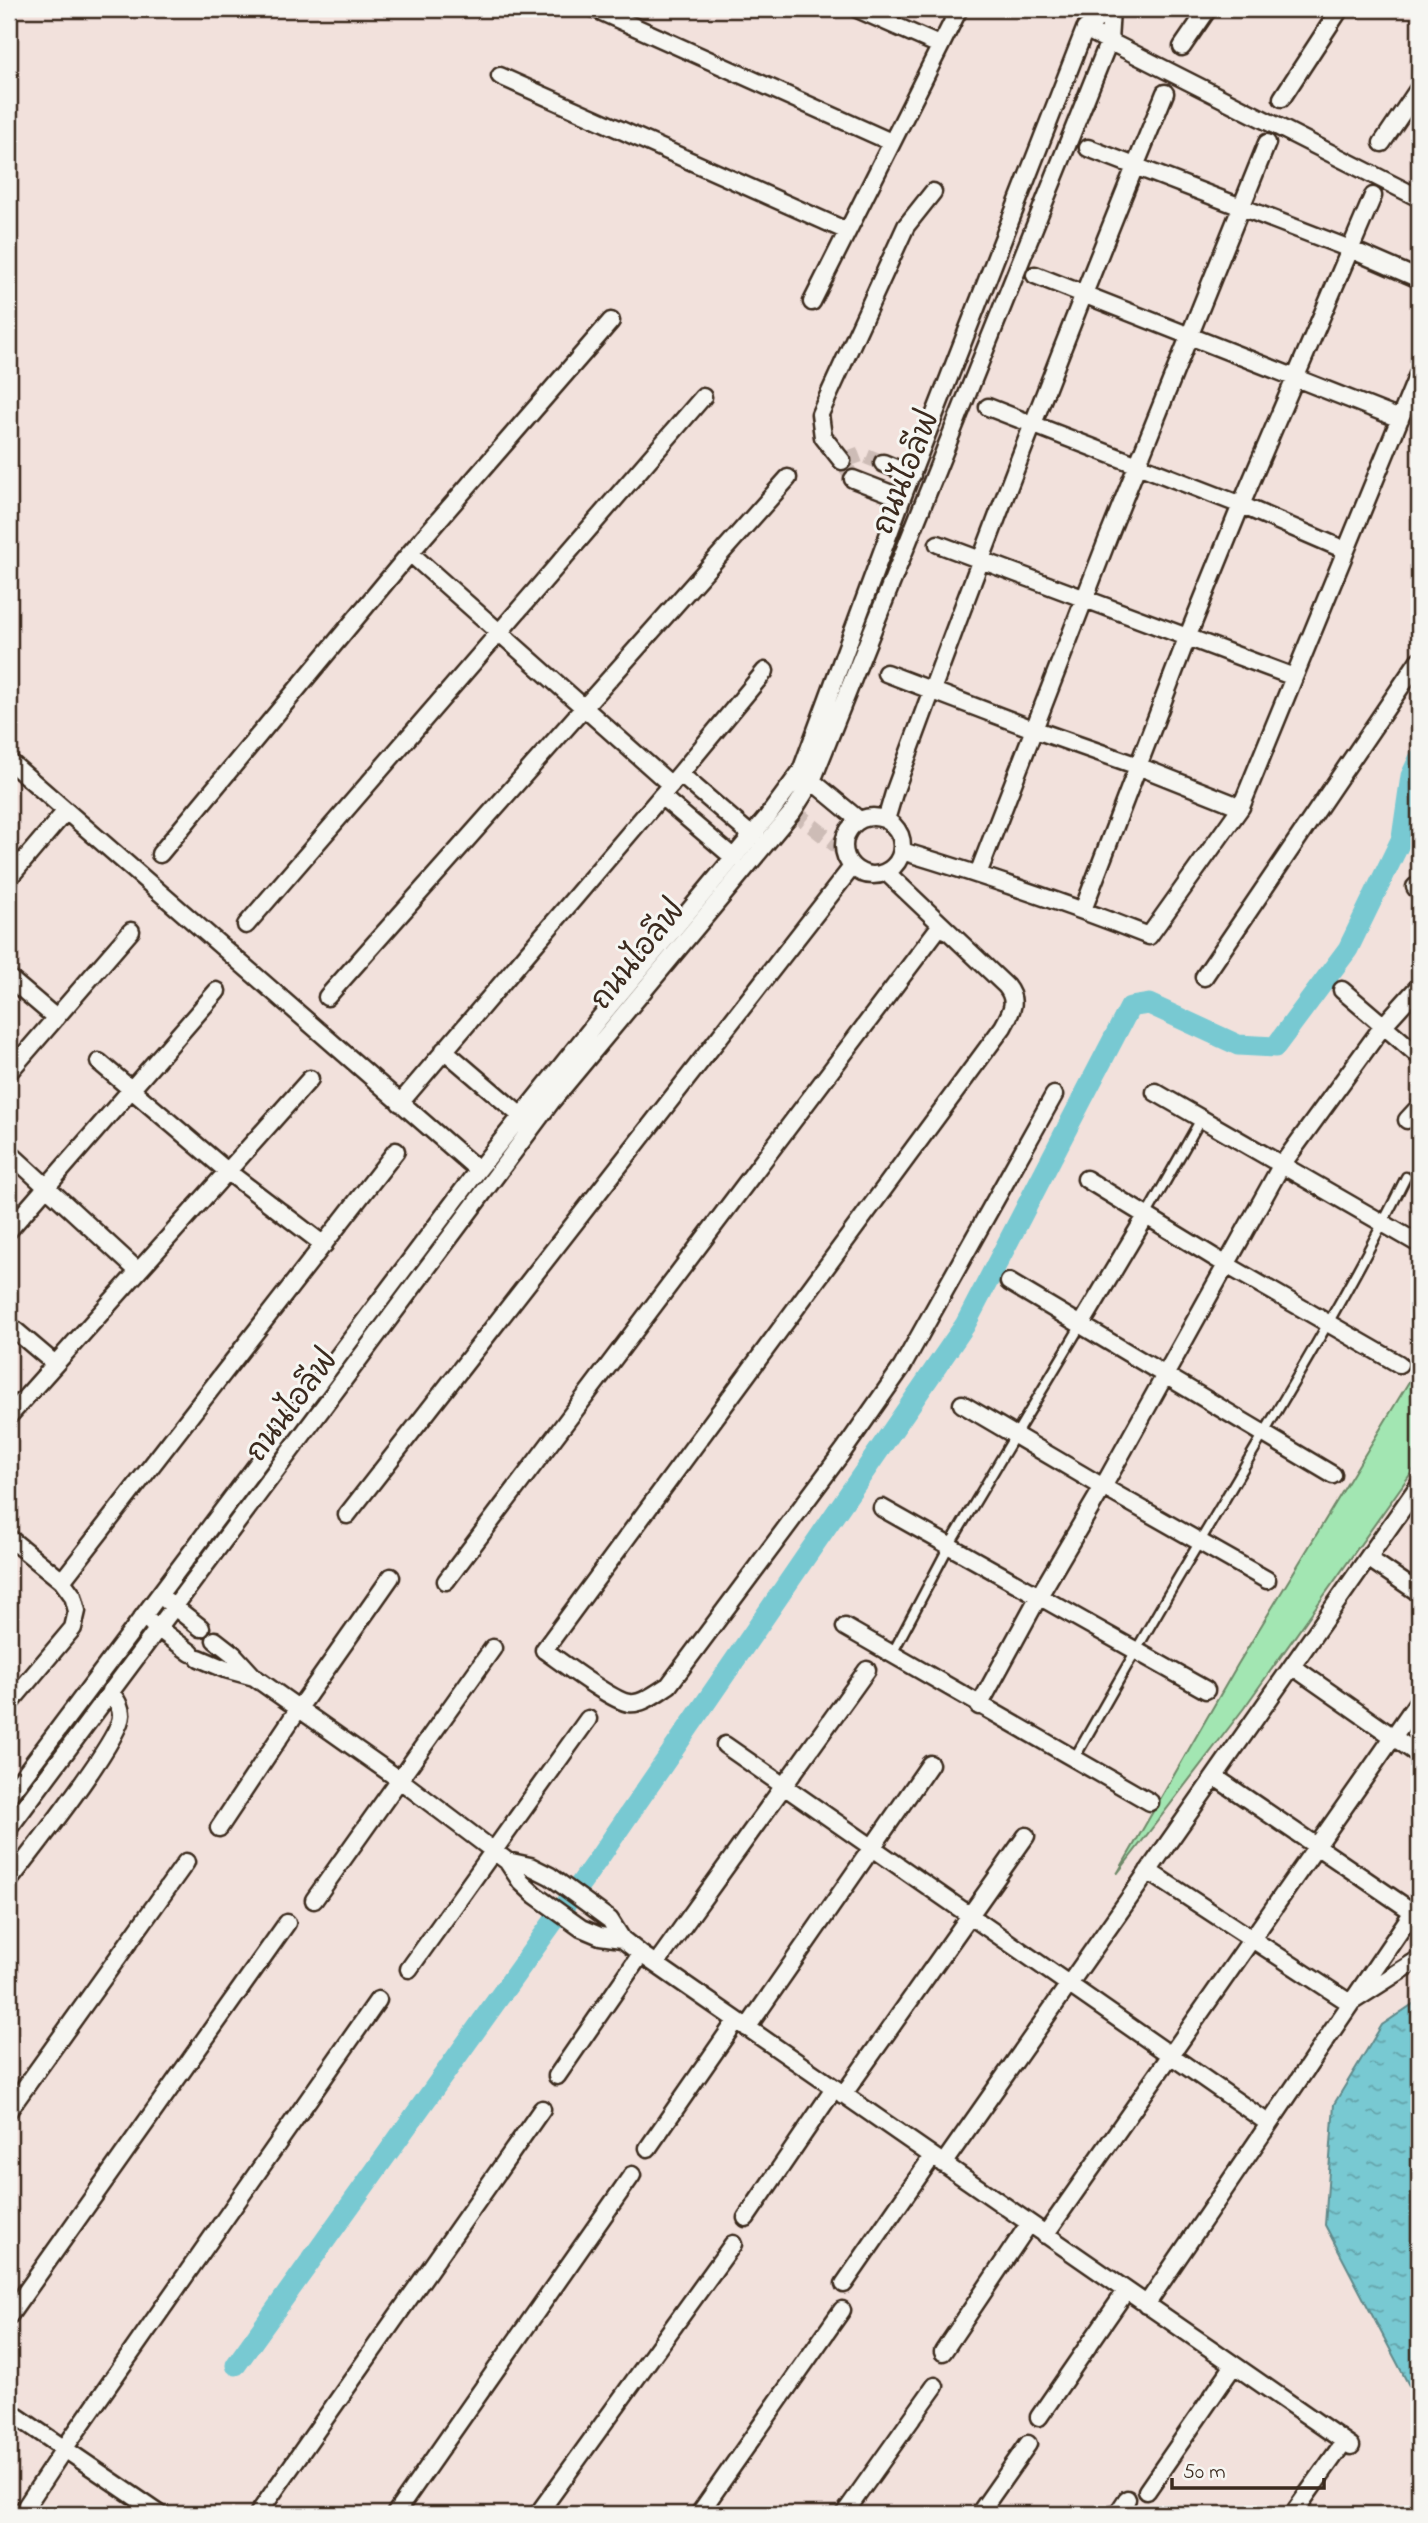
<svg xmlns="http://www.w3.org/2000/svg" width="1428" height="2523" font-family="'Indie Flower','Playpen Sans Thai',sans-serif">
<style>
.garden{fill:#a2e6b2;stroke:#6e8868;stroke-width:2}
.water{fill:url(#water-ripples);stroke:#60898a;stroke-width:2}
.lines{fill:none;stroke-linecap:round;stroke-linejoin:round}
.canal{stroke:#78c9d2;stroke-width:21}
.minor-tunnel{stroke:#cdbcb6;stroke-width:16;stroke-dasharray:16 8;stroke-linecap:butt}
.service-casing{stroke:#3b2a1e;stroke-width:13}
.minor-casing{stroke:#3b2a1e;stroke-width:21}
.service{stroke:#f6f6f2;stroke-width:8}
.minor{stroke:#f6f6f2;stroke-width:16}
.labels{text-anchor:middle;stroke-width:6;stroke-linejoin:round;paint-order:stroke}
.street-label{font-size:30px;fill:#3b2a1e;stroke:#f6f6f2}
</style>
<defs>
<pattern id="water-ripples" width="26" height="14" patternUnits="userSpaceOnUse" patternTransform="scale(1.75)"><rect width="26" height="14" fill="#78c9d2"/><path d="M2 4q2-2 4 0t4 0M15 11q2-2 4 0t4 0" fill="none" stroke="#64a3aa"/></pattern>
</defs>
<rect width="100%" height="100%" fill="#f2e1dc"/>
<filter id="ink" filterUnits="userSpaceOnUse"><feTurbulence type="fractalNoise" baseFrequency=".0143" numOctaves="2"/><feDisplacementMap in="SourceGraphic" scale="14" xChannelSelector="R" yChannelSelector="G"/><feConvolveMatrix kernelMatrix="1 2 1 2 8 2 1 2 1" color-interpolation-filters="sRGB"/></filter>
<g filter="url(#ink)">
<path class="garden" d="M1419 1365V1462L1244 1708 1117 1874 1238 1664Z"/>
<path class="water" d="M1419 2000V2514H1416L1414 2395 1325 2225 1334 2104 1382 2025Z"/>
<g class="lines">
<path class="canal" d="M236 2365 601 1855 965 1325 1130 1007 1149 1004 1238 1045 1275 1047 1348 949 1402 838 1411 776 1419 759"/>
<path class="minor-tunnel" d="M853 479 842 461 861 454 883 463
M793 811 844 851"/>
<g class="service-casing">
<path id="service" d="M1146 1216 1201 1119
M892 1654 949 1546 1081 1325
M1074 1759C1115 1687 1156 1614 1199 1543 1270 1422 1344 1303 1406 1177"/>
</g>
<g class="minor-casing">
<path id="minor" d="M595 9 891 142
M857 9 939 45
M1085 29 1419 198
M1182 47 1208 9
M500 76 847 231
M1282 98 1340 9
M1382 143 1419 88
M1088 148 1350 249 1419 279
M1035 275 1400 419
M812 302 959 9
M988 407 1241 505 1345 550
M842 461 823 437 820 414 906 226 933 192
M883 463 912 475
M853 479 902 498
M938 544 1294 677
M410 553 671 785
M886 673 1033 729 1138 766 1241 807
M9 761 478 1170
M680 774 752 836
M812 781 859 820
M661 796 734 858
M844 846a29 29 0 1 1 58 0a29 29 0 1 1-58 0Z
M886 820 894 793C980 558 1070 324 1165 93
M902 851C985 876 1068 904 1149 936L1241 807 1419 372
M160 854 410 553 611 321
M886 872 1006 986C1018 1001 1012 1011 1003 1027L544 1650C560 1661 612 1701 629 1703 642 1705 658 1692 669 1685L844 1450 902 1367 1054 1095
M978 874 1108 538 1267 143
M9 878 65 812
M1415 887 1419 892
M1083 910 1187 638 1241 505 1373 196
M246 925 703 397
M1204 977 1419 660
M9 978 56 1018
M1342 990 1419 1056
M327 997 788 478
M444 1050 521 1116
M99 1062 227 1171 324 1245
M9 1072 131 931
M1155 1092 1419 1244
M400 1103 680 774 765 671
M1407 1120 1419 1107
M14 1157 138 1271
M1086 1179 1225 1264 1399 1364
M9 1230 217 991
M1009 1282 1333 1475
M9 1325 55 1364
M1081 1325 1146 1216
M962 1404 1103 1487 1267 1580
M9 1416 310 1079
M882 1508 1206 1690
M347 1515 852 867
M9 1538 62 1581 73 1596 77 1611 73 1628 9 1704
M1368 1558 1419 1593
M62 1581 396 1151
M446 1581 940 926
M167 1601 201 1628
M151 1623 191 1653
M845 1627 1150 1802
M215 1640 233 1654 254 1677 400 1780 507 1861 521 1882 535 1895 581 1928 600 1936 622 1939
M199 1658 225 1669 254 1677
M1292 1666 1419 1755
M979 1706 1039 1596 1103 1487 1281 1166 1383 1026 1419 986
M725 1745 1268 2123
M1215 1777 1413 1912
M9 1795 478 1170 598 1020 768 816 801 771 902 498 1085 29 1110 9
M9 1828 551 1102 793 811 812 781 1109 41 1111 9
M219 1828 299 1708 391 1577
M507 1861 530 1866 550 1876 610 1920 622 1939 641 1954 1351 2446
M1148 1871 1350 2003 1419 1959
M9 1881C28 1856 122 1738 121 1715 121 1706 115 1698 110 1691
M314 1900 493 1648
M656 1964 867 1670
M409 1969 588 1719
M747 2028 930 1764
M557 2076 641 1954
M843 2095 1026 1836
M9 2110 186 1862
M648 2148 736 2021
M943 2164 1419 1485
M746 2218 834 2089
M1045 2235 1419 1700
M844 2284 932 2157
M1146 2305 1419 1903
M9 2316 287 1923
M943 2352 1029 2224
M9 2411 160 2514
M1039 2417 1126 2291
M1147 2491 1234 2365
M21 2514 64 2449 378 2000
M258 2514 542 2109
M395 2514 632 2175
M538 2514 733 2244
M699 2514 842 2310
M844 2514 935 2386
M979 2514 1028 2444
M1117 2514 1127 2499
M1293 2514 1344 2442"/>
</g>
<use href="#service" class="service"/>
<use href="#minor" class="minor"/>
</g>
</g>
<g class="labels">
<g class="street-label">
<text transform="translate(905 472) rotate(-68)" y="10">ถนนไอลีฟ</text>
<text transform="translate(637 954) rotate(-51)" y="10">ถนนไอลีฟ</text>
<text transform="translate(291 1405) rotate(-53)" y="10">ถนนไอลีฟ</text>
</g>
</g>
<rect width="1428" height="2523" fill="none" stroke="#f6f6f2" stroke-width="35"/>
<rect x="18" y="18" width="1393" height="2488" fill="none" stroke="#3b2a1e" stroke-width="2.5" filter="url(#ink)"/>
<path d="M1172 2478v10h152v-10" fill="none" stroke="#3b2a1e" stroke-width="3.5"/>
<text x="1183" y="2478" font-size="21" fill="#3b2a1e" stroke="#f6f6f2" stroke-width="5" paint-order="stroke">50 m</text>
</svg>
